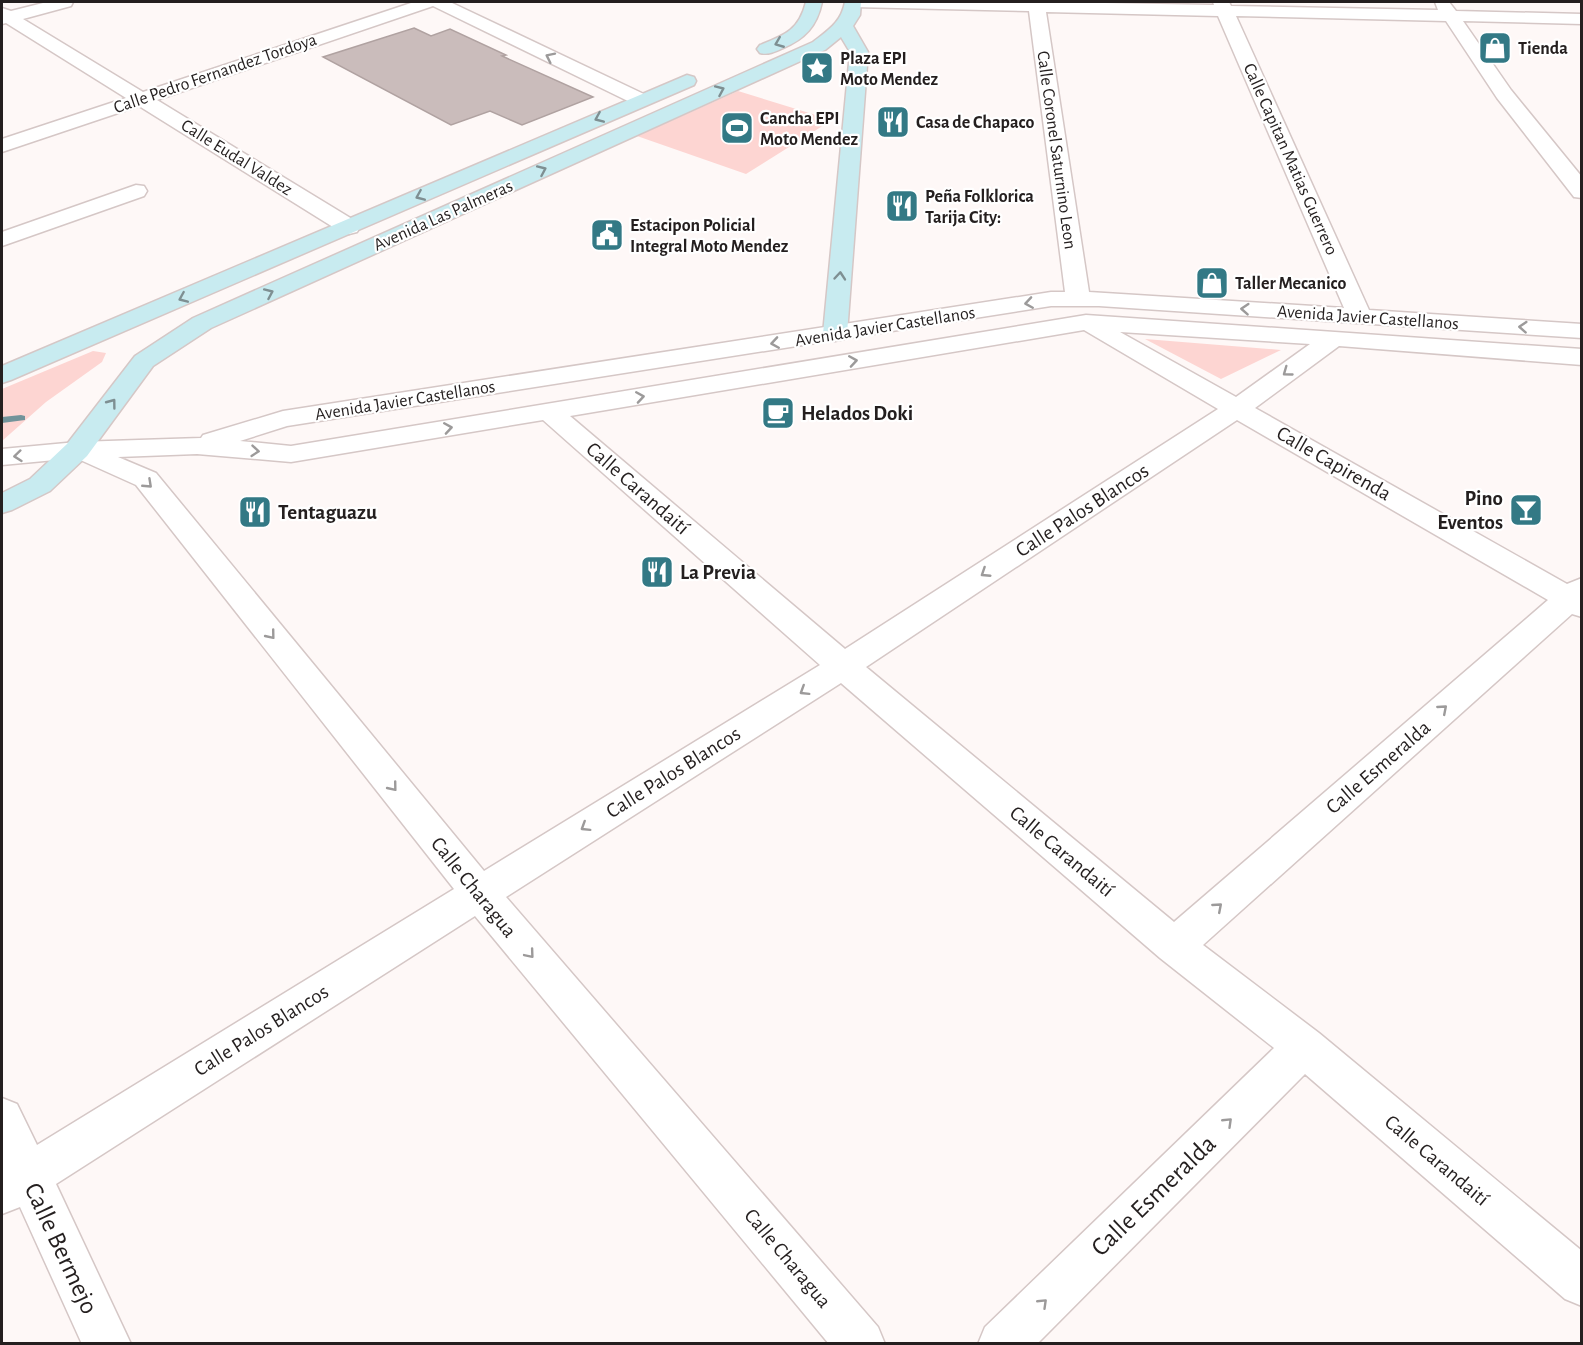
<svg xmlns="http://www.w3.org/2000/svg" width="1583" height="1345" font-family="'Alegreya Sans',sans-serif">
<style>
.green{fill:#fdd5d2}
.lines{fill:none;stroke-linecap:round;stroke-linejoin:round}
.stream{fill:#72939a;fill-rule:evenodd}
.building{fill:#cabcbb;stroke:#b0a2a1;stroke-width:1.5}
.street-casing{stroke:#d5c7c6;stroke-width:3}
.secondary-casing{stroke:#d5c7c6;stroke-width:3}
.street{fill:#fff;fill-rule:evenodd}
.secondary{fill:#c8ebf0;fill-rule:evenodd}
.oneway{stroke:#7e8f92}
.oneway2{stroke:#9c9a9a}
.labels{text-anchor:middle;stroke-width:4.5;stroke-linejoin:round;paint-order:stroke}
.far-poi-label{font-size:18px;font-weight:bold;fill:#241f1f;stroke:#fff;text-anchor:start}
.far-street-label{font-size:18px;fill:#241f1f;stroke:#fff}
.poi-label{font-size:21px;font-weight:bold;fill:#241f1f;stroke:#fff;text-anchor:start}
.street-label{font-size:21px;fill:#241f1f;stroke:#fff}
.near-street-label{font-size:26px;fill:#241f1f;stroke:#fff}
</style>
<rect width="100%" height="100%" fill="#fef8f7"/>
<path class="green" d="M738 91 832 120 746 174 637 136Z
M1145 339 1281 350 1221 379Z
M93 351 106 353 102 362 46 402 2 441V389Z"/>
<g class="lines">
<path class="stream" d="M21 415 25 416V420L2 423V417Z"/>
</g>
<path class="building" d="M414 28 431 36 450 29 506 55 502 56 593 97 522 125 490 111 451 125 323 57Z"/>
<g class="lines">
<g class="street-casing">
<path id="street" d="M47 2H73L71 6 23 19 143 92 414 2H450L648 96 651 100 648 104H634L433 6 157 100 357 222 360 227 357 232 349 234 341 232 139 106 2 152V139L126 98 6 23 2 24V8L11 11Z
M845 2H1051L1214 5 1213 2H1229L1231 6 1438 10 1435 2H1449L1456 11 1582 14V24L1463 21 1511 90 1582 177V198L1574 197 1497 98 1446 21 1236 16 1369 310 1582 324V338L1099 306H1051L287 426 240 441 291 446 1086 315 1582 349V365L1339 346 1255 408 1567 584 1582 578V617L1572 614 1203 945 1319 1033 1582 1251V1306L1565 1299 1305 1074 1037 1344H978L985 1327 1274 1048 1160 958 841 683 506 897 878 1327 885 1344H829L475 916 56 1184 131 1344H82L20 1207 2 1214V1098L17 1104 37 1145 454 889 136 485 76 458 2 465V449L77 442 201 438 203 435 283 411 1051 292H1065L1029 11 853 7 847 6ZM1046 12 1218 16 1344 308 1089 292ZM1084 330 1218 409 845 649 570 416ZM1120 332 1310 344 1236 397ZM543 420 820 665 484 871 156 473 118 457 197 454 291 462ZM1237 420 1548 600 1174 922 866 667Z
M136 185 144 186 147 191 144 196 2 246V232Z"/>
</g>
<g class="secondary-casing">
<path id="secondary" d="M806 2H822C817 26 805 39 783 48 775 52 768 55 760 53L757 49 760 45C785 35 799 30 806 2Z
M845 2H861L860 15 853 26 868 52 847 334 844 339 835 341 826 339 823 334 850 52 841 37 825 50 211 328 153 366 87 456 50 491 12 510 2 513V493L30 479 67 444 135 356 193 318 813 42C828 30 841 23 845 2Z
M687 75 694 77 696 81 694 85 11 380 2 383V366Z"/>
</g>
<use href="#street" class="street"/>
<use href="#secondary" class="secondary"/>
</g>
<defs><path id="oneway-chevron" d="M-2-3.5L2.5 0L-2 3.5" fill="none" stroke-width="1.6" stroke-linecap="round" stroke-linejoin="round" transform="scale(1.5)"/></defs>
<g class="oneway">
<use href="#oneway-chevron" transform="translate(779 43) rotate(158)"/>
<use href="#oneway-chevron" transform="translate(720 90) rotate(-24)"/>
<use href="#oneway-chevron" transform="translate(599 118) rotate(157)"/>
<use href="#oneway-chevron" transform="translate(542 170) rotate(-24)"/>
<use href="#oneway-chevron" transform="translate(420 196) rotate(157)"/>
<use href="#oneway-chevron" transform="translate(840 276) rotate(-85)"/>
<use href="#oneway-chevron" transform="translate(269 293) rotate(-24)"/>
<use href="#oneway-chevron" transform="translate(183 298) rotate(157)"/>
<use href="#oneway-chevron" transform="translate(112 403) rotate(-53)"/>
</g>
<g class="oneway2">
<use href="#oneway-chevron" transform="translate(550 57) rotate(-154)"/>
<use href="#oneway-chevron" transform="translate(1029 303) rotate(171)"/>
<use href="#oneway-chevron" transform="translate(1245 309) rotate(-176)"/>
<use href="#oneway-chevron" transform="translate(1523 327) rotate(-176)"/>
<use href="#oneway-chevron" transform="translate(775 343) rotate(171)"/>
<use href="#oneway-chevron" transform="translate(853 361) rotate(-9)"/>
<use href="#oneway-chevron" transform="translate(1287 372) rotate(144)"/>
<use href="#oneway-chevron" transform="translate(640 397) rotate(-9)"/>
<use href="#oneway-chevron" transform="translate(448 428) rotate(-9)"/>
<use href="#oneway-chevron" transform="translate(255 451) rotate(5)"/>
<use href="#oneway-chevron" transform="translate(18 456) rotate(174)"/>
<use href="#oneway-chevron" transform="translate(148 484) rotate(43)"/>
<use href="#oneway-chevron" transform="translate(985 573) rotate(147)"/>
<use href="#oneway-chevron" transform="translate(271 635) rotate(51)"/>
<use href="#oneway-chevron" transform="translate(804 691) rotate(148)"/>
<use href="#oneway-chevron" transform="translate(1443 709) rotate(-41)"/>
<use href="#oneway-chevron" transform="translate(393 787) rotate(51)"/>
<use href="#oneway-chevron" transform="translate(585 827) rotate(148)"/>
<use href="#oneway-chevron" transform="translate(1218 907) rotate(-41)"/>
<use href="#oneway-chevron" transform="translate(530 954) rotate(50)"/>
<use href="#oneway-chevron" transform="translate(1228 1122) rotate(-44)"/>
<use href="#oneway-chevron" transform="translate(1043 1303) rotate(-44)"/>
</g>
<defs>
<g id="shop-square" transform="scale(1.725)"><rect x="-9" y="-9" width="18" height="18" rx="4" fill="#337985" stroke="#fff"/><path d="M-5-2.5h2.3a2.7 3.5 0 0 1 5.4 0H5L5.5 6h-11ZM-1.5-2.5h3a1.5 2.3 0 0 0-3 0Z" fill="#fff"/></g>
<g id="sight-square" transform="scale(1.725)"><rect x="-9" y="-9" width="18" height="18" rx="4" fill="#337985" stroke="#fff"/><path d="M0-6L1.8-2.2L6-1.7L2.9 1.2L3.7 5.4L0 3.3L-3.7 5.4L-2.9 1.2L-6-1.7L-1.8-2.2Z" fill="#fff"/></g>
<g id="restaurant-square" transform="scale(1.725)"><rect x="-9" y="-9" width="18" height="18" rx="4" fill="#337985" stroke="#fff"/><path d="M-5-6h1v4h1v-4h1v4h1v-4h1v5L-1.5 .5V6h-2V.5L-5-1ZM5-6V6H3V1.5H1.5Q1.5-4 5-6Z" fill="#fff"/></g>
<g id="stadium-square" transform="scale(1.725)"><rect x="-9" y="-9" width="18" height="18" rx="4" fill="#337985" stroke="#fff"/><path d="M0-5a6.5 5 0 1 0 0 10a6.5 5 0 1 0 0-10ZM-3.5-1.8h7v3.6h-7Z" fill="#fff"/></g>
<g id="civic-square" transform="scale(1.725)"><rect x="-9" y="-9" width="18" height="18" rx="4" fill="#337985" stroke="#fff"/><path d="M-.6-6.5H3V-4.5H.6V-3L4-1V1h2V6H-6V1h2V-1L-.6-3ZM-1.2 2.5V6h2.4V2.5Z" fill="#fff"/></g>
<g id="cafe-square" transform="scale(1.725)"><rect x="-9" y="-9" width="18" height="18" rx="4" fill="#337985" stroke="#fff"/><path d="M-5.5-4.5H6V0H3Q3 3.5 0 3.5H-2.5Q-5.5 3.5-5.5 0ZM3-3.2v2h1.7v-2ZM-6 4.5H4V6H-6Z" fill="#fff"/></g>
<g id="bar-square" transform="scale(1.725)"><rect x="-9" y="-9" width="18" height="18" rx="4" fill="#337985" stroke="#fff"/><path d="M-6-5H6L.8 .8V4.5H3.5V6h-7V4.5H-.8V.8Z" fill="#fff"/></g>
</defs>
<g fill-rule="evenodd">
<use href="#shop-square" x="1495" y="48"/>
<use href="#sight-square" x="817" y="68"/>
<use href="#restaurant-square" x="893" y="122"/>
<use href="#stadium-square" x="737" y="128"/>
<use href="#restaurant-square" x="902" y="206"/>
<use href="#civic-square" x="607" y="235"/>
<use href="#shop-square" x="1212" y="283"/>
<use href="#cafe-square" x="778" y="413"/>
<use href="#bar-square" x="1526" y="510"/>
<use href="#restaurant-square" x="255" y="512"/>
<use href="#restaurant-square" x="657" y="572"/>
</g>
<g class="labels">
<g class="far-poi-label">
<text x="1518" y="54">Tienda</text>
<text x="840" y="64">Plaza EPI<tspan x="840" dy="21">Moto Mendez</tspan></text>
<text x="760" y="124">Cancha EPI<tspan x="760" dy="21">Moto Mendez</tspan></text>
<text x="916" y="128">Casa de Chapaco</text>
<text x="925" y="202">Peña Folklorica<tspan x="925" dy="21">Tarija City:</tspan></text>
<text x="630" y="231">Estacipon Policial<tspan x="630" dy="21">Integral Moto Mendez</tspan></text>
<text x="1235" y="289">Taller Mecanico</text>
</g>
<g class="far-street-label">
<text transform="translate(215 73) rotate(-19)" y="6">Calle Pedro Fernandez Tordoya</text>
<text transform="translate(1057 150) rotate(82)" y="6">Calle Coronel Saturnino Leon</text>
<text transform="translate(237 157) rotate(32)" y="6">Calle Eudal Valdez</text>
<text transform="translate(1291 159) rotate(66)" y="6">Calle Capitan Matias Guerrero</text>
<text transform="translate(443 215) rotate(-24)" y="6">Avenida Las Palmeras</text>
<text transform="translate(1368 317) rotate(4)" y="6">Avenida Javier Castellanos</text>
<text transform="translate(885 326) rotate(-9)" y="6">Avenida Javier Castellanos</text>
<text transform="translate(405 400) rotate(-9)" y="6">Avenida Javier Castellanos</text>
</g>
<g class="poi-label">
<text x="801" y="420">Helados Doki</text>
<text x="1503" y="505" text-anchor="end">Pino<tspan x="1503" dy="24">Eventos</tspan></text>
<text x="278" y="519">Tentaguazu</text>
<text x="680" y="579">La Previa</text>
</g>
<g class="street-label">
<text transform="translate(1334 463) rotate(30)" y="7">Calle Capirenda</text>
<text transform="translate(638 488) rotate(41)" y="7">Calle Carandaití</text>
<text transform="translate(1082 510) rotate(-33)" y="7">Calle Palos Blancos</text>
<text transform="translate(1378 767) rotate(-41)" y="7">Calle Esmeralda</text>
<text transform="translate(673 772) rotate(-32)" y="7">Calle Palos Blancos</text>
<text transform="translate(1062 851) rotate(40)" y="7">Calle Carandaití</text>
<text transform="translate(474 887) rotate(51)" y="7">Calle Charagua</text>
<text transform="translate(261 1030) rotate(-32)" y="7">Calle Palos Blancos</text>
<text transform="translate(1437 1160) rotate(40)" y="7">Calle Carandaití</text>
<text transform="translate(788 1258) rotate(50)" y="7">Calle Charagua</text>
</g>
<g class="near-street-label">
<text transform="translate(1153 1195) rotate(-44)" y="9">Calle Esmeralda</text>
<text transform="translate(62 1248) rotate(65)" y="9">Calle Bermejo</text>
</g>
</g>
<rect width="1583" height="1345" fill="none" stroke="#241f1f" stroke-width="6"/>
</svg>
